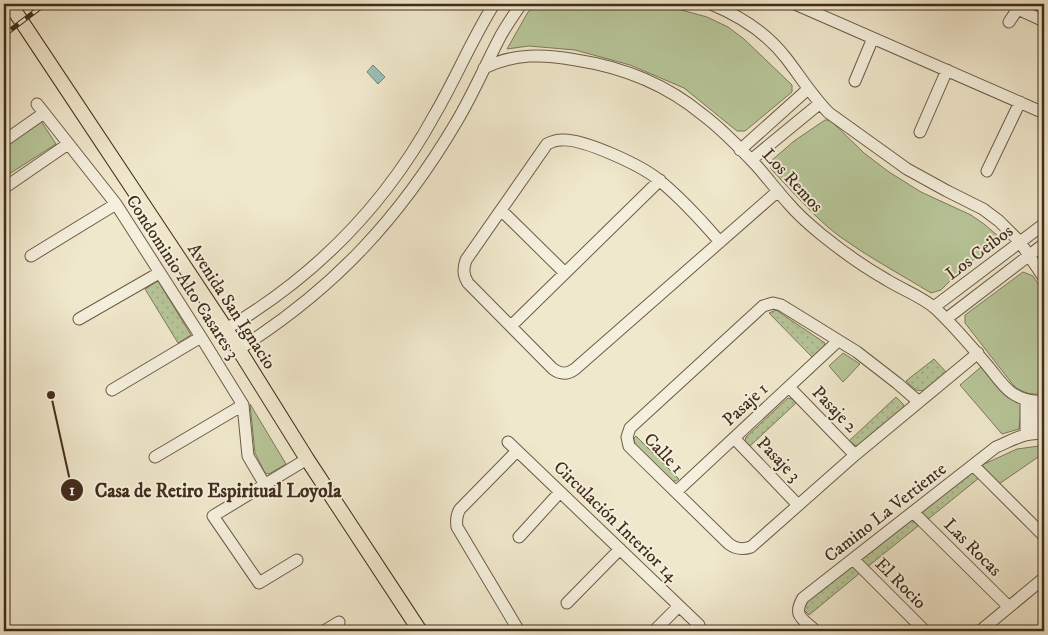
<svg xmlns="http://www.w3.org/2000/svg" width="1048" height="635" font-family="'IM FELL DW Pica',serif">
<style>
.grass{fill:url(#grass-dots);stroke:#7c795a}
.park{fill:#b7c699;stroke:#7c795a}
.water{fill:url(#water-ripples);stroke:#76857a}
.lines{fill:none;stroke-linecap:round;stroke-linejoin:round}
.minor-casing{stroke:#6d5b47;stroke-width:13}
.major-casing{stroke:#412c1b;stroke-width:16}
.minor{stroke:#f5f0de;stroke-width:11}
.major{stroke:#f0e8cc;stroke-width:14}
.rail-casing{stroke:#412c1b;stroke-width:5}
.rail{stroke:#f5f0de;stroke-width:3;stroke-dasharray:9;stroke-linecap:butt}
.labels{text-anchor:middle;stroke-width:4;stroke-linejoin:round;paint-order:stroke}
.street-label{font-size:18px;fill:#412c1b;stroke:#f5f0de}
.leader{fill:none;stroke:#412c1b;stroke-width:2}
.callout-dot{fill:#412c1b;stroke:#f5f0de;stroke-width:2}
.mark-label{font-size:15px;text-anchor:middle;font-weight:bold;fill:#fff}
.callout-label{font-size:19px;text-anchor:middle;font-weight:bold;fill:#412c1b;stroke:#f5f0de;stroke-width:4;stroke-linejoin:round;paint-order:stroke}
</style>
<defs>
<pattern id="grass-dots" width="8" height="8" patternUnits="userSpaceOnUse" patternTransform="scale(1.25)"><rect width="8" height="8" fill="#b7c699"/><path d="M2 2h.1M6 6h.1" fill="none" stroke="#9faa83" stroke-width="1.8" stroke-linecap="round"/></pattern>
<pattern id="water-ripples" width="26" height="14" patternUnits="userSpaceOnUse" patternTransform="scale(1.25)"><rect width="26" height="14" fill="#9ac0b9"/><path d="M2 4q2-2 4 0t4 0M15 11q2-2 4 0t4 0" fill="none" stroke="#7f9c96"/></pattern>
</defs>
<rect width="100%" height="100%" fill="#f0e8cc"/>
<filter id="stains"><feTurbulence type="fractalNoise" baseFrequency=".004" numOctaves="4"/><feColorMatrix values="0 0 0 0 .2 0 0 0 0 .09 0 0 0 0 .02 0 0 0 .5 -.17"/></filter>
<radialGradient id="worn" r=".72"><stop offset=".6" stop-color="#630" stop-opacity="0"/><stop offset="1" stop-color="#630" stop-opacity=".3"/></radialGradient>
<path class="grass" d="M1027 4H1044V16L1027 8Z
M158 281 191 335 178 343 145 289Z
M776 310 825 343 823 348 812 357 769 313Z
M934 359 947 373 924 390C916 393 912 386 906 381Z
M896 397 904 405 902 409 858 446 852 444 849 441Z
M788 398 792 399 796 403 750 446 745 441 746 437Z
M636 436 679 479 676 481H672L634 443V438Z
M970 473H974L979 478 927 520 922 514V510Z
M909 520 913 521 918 526 866 568 861 562V557Z
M852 567 856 568 860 573 809 615 803 609V604Z"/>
<path class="park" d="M539 4H660L707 17 728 27 744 39 792 85V92L745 131H737L684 88 630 65 575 50 529 46 507 49 528 12Z
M825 120H830L864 153 889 172 921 192 971 215 984 224 998 236V242L965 266 941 290 931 293C900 274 868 257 839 236 815 218 792 191 771 169V161L794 141Z
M41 121 56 144 6 176 4 172V145Z
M1023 272 1033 276 1044 293V393C1033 396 1023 393 1014 386L965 323V315Z
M843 353 860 364 843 382 829 366Z
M981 367 1009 398 1022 405 1019 429 1002 434 960 385Z
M250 404 286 464 269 474 265 473 255 453Z
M1039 446 1044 447V453L999 484 982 465 1017 449Z"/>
<path class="water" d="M373 65 385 77 378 84 367 72Z"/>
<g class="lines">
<g class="minor-casing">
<path id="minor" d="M711 4C740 16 766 32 786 58 800 76 812 96 829 113L907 169 947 191 983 209 999 221 1020 242 1044 278
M795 4 1044 113
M1018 9 1044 21
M1009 22 1021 4
M484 68C514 53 544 54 576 60 622 67 667 85 703 115 722 129 739 147 755 164 767 177 777 191 789 204 799 216 811 226 822 235 843 252 864 267 887 280 903 290 923 297 936 309 954 326 971 346 987 365 994 373 1003 387 1012 393 1022 400 1033 402 1044 401
M855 81 873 38
M37 104 116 204 201 337 243 405 248 456 265 485
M920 132 947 70
M4 141 44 113
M740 150 808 89
M751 160 819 104
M987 171 1020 102
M4 182 7 186 68 144
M501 210 565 273
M720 242C701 220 682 199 660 181 643 166 583 138 561 140 556 140 551 142 547 144L466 260C463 269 463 275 468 283L553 369C560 374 567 375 575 369L778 191
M31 256 116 204
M934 307 1044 224
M79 319 159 273
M946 319 1044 244
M511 326 660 180
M226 329C316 276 385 206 435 114 456 78 472 39 494 4
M239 349C334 289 400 218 457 121 473 94 485 66 499 39 505 27 514 15 521 4
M789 387 855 455
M112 390 201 337
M919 402 897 383 857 352 781 305 773 303 763 306 630 428 627 437 629 446 635 452 729 544C736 549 742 550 751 547L855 455 978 353
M1034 432 1037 402
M1026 434V400
M734 438 798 505
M508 442 699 625
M517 451 460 509C456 515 456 520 457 527L519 631
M155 457 243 405
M973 465 1044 536
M676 492 838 341
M913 512 1009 607
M519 537 560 492
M853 559 925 631
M297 560 259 583 213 516 307 459
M567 603 620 549
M324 631 339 622
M654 631 679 606
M816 631C803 619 792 616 803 598L996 447C1013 440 1026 431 1044 434
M980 631 1044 578"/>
</g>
<g class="major-casing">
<path id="major" d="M10 4 226 329 307 459 420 631"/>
</g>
<use href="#minor" class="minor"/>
<use href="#major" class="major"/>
<g class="rail-casing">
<path id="rail" d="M4 35 45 4"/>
</g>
<use href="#rail" class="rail"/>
</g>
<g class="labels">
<g class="street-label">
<text transform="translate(793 180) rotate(47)" y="6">Los Remos</text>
<text transform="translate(979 252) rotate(-37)" y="6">Los Ceibos</text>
<text transform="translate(183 277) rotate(57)" y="6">Condominio Alto Casares 3</text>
<text transform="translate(232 306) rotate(57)" y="6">Avenida San Ignacio</text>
<text transform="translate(745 404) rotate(-43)" y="6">Pasaje 1</text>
<text transform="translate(835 409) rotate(46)" y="6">Pasaje 2</text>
<text transform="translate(664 453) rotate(46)" y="6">Calle 1</text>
<text transform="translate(779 459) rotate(46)" y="6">Pasaje 3</text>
<text transform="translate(885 512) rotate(-38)" y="6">Camino La Vertiente</text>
<text transform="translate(616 521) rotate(44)" y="6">Circulación Interior 14</text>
<text transform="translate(973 547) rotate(45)" y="6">Las Rocas</text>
<text transform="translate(901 583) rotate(45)" y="6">El Rocio</text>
</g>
</g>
<path class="leader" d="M51 395L72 490"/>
<g class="callout-dot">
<circle cx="51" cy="395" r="5"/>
<circle cx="72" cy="490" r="12"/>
</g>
<g class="mark-label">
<text x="72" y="495">1</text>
</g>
<g class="callout-label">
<text x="218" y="497">Casa de Retiro Espiritual Loyola</text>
</g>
<rect width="1048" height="635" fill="none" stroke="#f0e8cc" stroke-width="20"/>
<rect x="5" y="5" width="1038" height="625" fill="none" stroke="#412c1b" stroke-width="2.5"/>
<rect x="10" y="10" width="1028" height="615" fill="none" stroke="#412c1b"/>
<rect width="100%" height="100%" filter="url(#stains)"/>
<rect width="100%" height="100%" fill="url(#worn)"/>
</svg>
